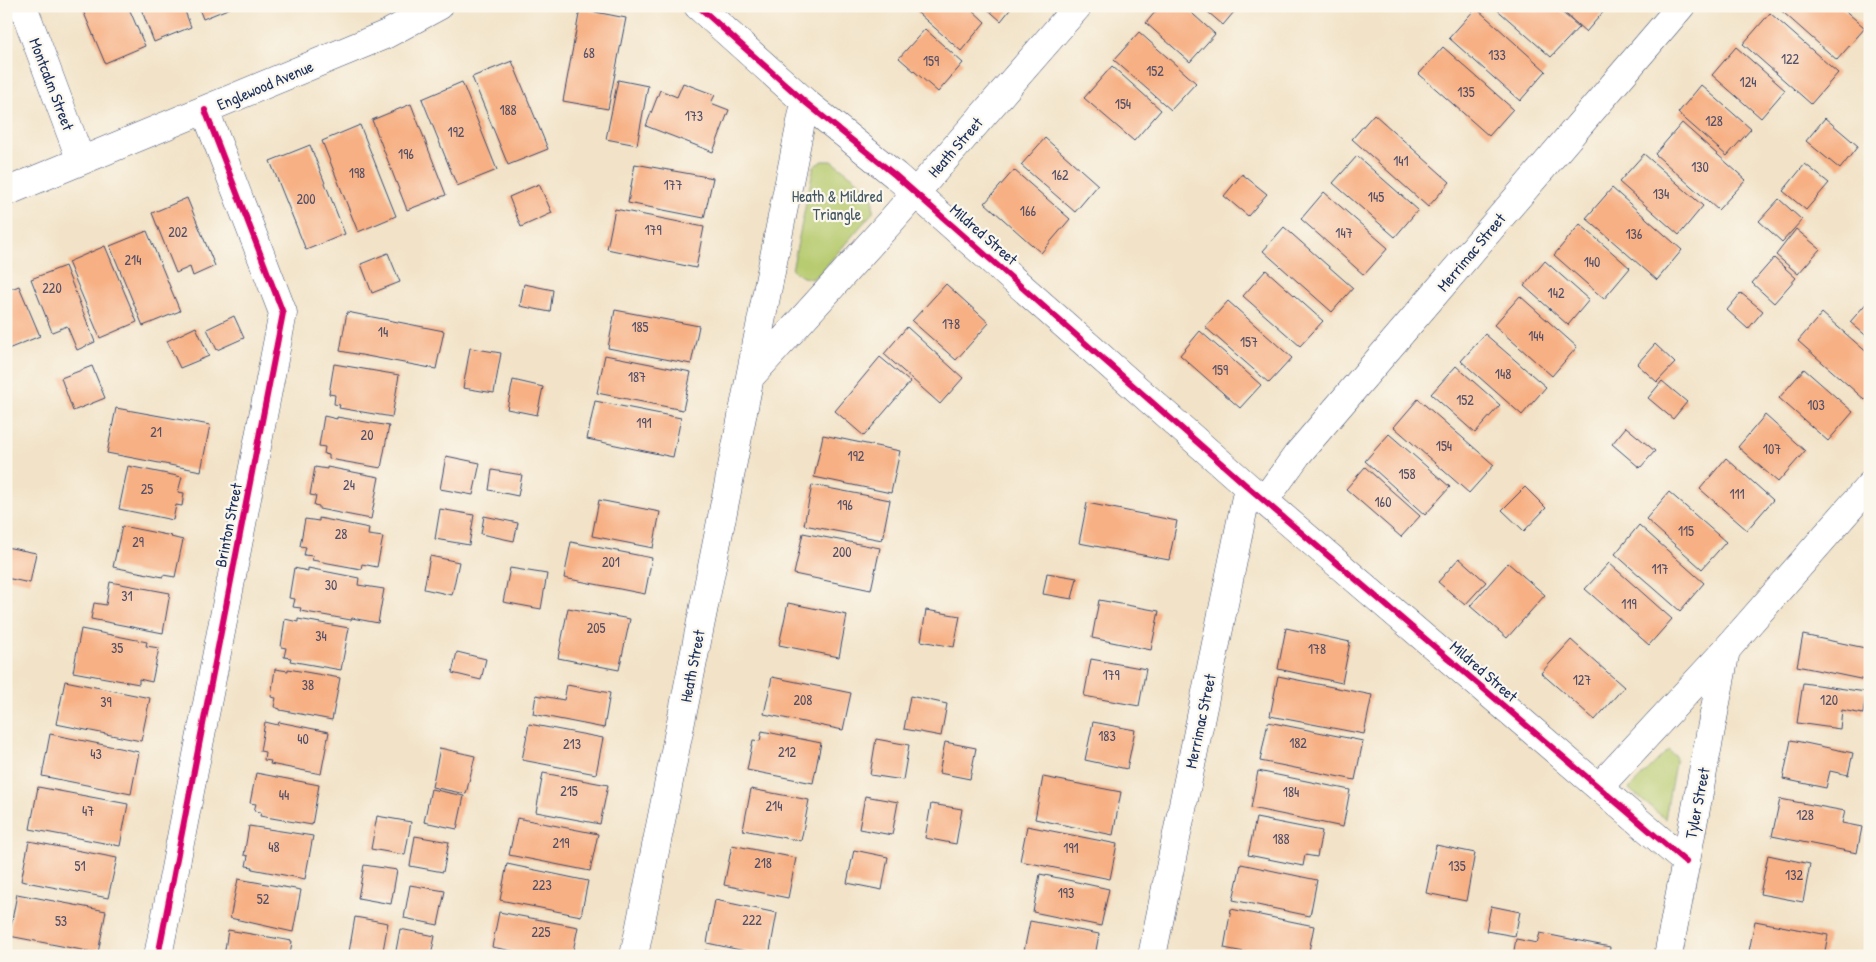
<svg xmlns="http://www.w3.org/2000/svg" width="1876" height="962" font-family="'Patrick Hand',sans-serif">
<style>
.green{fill:#b7cb6f;stroke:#697d66}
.building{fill:#f7b084}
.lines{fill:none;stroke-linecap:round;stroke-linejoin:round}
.minor-casing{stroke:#3b4a6e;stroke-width:29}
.minor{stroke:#fff;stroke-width:28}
.cycleway-casing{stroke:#fbf7ec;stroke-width:9}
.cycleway{stroke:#d6006c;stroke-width:6}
.labels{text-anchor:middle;stroke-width:4.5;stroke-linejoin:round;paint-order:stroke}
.number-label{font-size:14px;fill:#524f68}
.street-label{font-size:16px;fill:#1b2f5e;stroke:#fbf7ec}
.park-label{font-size:16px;fill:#425662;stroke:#fbf7ec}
</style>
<rect width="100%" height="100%" fill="#fbf7ec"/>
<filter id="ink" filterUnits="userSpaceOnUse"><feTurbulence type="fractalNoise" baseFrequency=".02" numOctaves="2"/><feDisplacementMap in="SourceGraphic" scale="10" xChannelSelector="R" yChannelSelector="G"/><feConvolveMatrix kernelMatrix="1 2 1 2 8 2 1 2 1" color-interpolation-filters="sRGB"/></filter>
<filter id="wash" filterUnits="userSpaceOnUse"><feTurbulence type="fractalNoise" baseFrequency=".0096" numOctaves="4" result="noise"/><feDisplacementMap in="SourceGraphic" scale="20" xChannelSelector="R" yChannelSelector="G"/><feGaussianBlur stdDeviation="1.12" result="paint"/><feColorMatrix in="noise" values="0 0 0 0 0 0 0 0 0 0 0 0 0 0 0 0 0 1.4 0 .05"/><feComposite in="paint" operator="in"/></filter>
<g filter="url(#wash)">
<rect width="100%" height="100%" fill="#f2e3c8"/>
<path class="green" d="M823 161H832L870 190 873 196V212L820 273 812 279 803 277 792 270 814 166Z
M1668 750 1676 757 1665 819 1629 789Z"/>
<g id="blocks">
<path class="building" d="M81 6H128L145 46 105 63Z
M140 6H183L191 27 154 42Z
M198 6H235L203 19Z
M910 6H968L985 22 961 51Z
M984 6H1013L1001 21Z
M1160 6H1184L1215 34 1190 62 1146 23Z
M1201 6H1239L1223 25Z
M1493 6H1555L1579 27 1551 57Z
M1557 6H1600L1605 10 1586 32Z
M1776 6H1840L1865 28 1837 60Z
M1476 8 1546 71 1520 101 1449 38Z
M580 9 626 18 608 109 563 101Z
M1770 13 1838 73 1811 104 1743 44Z
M925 29 963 63 938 92 899 58Z
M1139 32 1196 83 1171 110 1114 60Z
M1443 47 1513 109 1489 136 1419 74Z
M1736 47 1785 90 1761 118 1712 75Z
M512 61 548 149 508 165 472 77Z
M1112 66 1161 110 1134 141 1084 98Z
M618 80 648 86 637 145 606 139Z
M462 82 497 170 457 186 422 99Z
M683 83 715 95 711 103 729 110 713 152 646 126 660 90 677 97Z
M1701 85 1751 129 1727 156 1678 113Z
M411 104 446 195 407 210 372 120Z
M1374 114 1450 182 1428 207 1352 139Z
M1825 118 1858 146 1840 169 1806 141Z
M1682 123 1746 180 1718 210 1655 154Z
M360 125 396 216 358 232 322 141Z
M1045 138 1098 185 1075 212 1021 165Z
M310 145 345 234 306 250 270 161Z
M1644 154 1703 206 1679 235 1619 182Z
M1357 156 1418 210 1395 237 1333 183Z
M635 164 713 178 704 218 628 203Z
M1805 164 1829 183 1806 210 1783 191Z
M1014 170 1070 219 1041 253 985 203Z
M1242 174 1267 194 1248 216 1224 196Z
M539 184 552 213 521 227 509 197Z
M1612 188 1682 250 1657 280 1586 218Z
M1324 192 1388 248 1364 275 1301 219Z
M187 198 215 266 193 276 190 267 176 273 152 213Z
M1779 199 1802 220 1782 242 1759 221Z
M615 209 704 227 696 268 607 249Z
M1580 224 1630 268 1604 299 1554 255Z
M1284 227 1353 288 1332 312 1263 251Z
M1796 229 1820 249 1798 274 1776 255Z
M147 231 180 311 143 326 110 246Z
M105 246 137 322 100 338 68 262Z
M388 253 400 282 372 293 361 264Z
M1774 258 1796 278 1774 303 1752 283Z
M1545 261 1589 300 1568 325 1524 286Z
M65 266 95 342 77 350 67 326 52 332 31 279Z
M1266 270 1323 321 1300 346 1243 296Z
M524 284 553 290 550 312 520 306Z
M946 284 989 323 956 360 912 321Z
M19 286 40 336 8 349 6 346V291Z
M1741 293 1763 311 1748 329 1727 310Z
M1520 296 1577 347 1552 376 1494 325Z
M1870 299V339L1850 322Z
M1228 301 1292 358 1269 383 1205 327Z
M615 310 699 326 691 364 608 348Z
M347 312 444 331 436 369 340 351Z
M1822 313 1870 355V395L1865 400 1798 341Z
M234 316 244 338 217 350 207 329Z
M196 327 209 356 180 368 167 341Z
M907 327 963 378 940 404 884 354Z
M1200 331 1261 385 1240 408 1180 355Z
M1485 334 1546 387 1522 415 1461 361Z
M1655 344 1675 363 1657 382 1637 364Z
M470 348 501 353 494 393 463 388Z
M605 355 691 372 683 410 597 393Z
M880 357 910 382 864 436 835 411Z
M334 364 399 375 392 417 339 408 340 405 334 404 335 395 329 394Z
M92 366 105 398 73 411 61 378Z
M1456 366 1500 405 1475 433 1431 394Z
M1804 369 1853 412 1828 441 1779 398Z
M513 380 543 387 537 415 507 409Z
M1662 381 1687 402 1673 419 1648 398Z
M1418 399 1494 465 1469 493 1394 427Z
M595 401 681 418 673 457 587 439Z
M116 408 210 425 201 471 107 453Z
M1765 415 1805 451 1778 482 1738 447Z
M324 416 337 419V417L389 426 381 468 329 459V455L324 454 325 447 319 446Z
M1626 427 1655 451 1640 468 1612 444Z
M1389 434 1450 487 1425 515 1365 461Z
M823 435 900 451 891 493 814 477Z
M446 456 480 463 473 495 440 489Z
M1726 458 1773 500 1747 530 1700 489Z
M128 466 182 477 178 492 184 493 182 506 176 505 173 520 119 509Z
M315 467 327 469V467L379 477 371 519 319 509V506L314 505 316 496 310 495Z
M1365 467 1420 516 1401 537 1346 489Z
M492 470 522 475 518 496 489 490Z
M812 485 890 500 882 540 804 525Z
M1525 487 1546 508 1524 531 1502 510Z
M1669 492 1726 542 1702 569 1646 519Z
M599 500 660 512 653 548 592 536Z
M1087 503 1177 521 1169 560 1079 543Z
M440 509 474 515 469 545 435 539Z
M484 516 518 523 514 541 481 534Z
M319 518 369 528 368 535 383 537 377 567 362 564 361 569 312 560 313 556 304 555 306 547 300 546 305 519 319 521Z
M1639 525 1704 583 1680 611 1615 554Z
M122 526 172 536 171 537 183 540 175 577 163 575V577L113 567Z
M803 533 880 548 871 590 794 574Z
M571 542 652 558 645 594 564 578Z
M6 547 36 553 30 583 6 578Z
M430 556 459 562 452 595 424 589Z
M1459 558 1486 582 1465 605 1438 582Z
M1508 563 1545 595 1507 638 1470 606Z
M1609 563 1672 619 1649 645 1585 589Z
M294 568 308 571V568L359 578 358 585 384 589 378 623 352 618 351 620 300 611 301 608 293 607 295 599 289 598Z
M510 568 547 574 541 609 503 602Z
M1047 573 1077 578 1072 599 1043 594Z
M110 582 170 593 163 633 91 619 94 603 106 605Z
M1099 600 1159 611 1151 650 1092 638Z
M788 603 847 615 839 657 779 645Z
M568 608 630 619 619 670 558 658Z
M926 610 960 616 954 647 921 641Z
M285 619 298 622V619L349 628 341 670 290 661 291 658 284 657 286 648 281 647Z
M1286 628 1350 642 1342 683 1278 669Z
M81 629 147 642 146 646 159 648 152 682 139 679V684L73 672Z
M1803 635 1870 649V681L1797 666Z
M1571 640 1624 687 1595 720 1541 673Z
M457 652 486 659 481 680 452 673Z
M1091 659 1146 669 1139 706 1084 696Z
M275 669 288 671V669L340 678 332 720 280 710V709L274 707 276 698 271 697Z
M1278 676 1372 695 1364 734 1270 716Z
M772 677 851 693 843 730 764 714Z
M65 681 150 698 141 741 56 724Z
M1803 683 1866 692 1863 714 1842 710 1840 729 1797 723Z
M567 685 610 693 604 728 533 714 536 695 564 700Z
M910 696 947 704 941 736 904 729Z
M265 722 278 725 279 722 329 732 321 774 270 764 271 761 264 760 265 752 260 751Z
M1093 722 1135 730 1127 769 1085 760Z
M1268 722 1363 741 1355 780 1260 761Z
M529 724 603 738 596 774 522 760Z
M762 731 821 743 813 783 747 770 753 740 760 741Z
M50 734 139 752 131 794 42 776Z
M876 739 909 745 903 780 870 775Z
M1791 740 1853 753 1848 775 1830 771 1826 788 1783 779Z
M945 742 976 748 970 779 939 773Z
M440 748 475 756 466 794 432 787Z
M1258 771 1350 790 1343 827 1251 808Z
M256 773 319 785 312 825 260 816 261 812 254 811 256 804 250 803Z
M543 773 608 785 600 824 536 812Z
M1043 777 1121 792 1113 835 1035 819Z
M38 787 128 804 120 846 30 829Z
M431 789 464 796 457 829 424 822Z
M751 789 809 800 801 841 743 830Z
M865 796 898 802 892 835 859 829Z
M1780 799 1845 811 1842 823 1862 827 1857 853 1772 836Z
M931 804 962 809 956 844 925 838Z
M377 816 411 822 405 855 371 849Z
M517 818 598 834 590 871 509 855Z
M1256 818 1322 831 1317 857 1305 855 1303 866 1248 855Z
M249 826 313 836 305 879 252 869 253 867 246 866 248 856 244 855Z
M1027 826 1117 844 1110 879 1020 861Z
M415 836 449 842 443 872 410 866Z
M29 841 117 858 108 898 21 881Z
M732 845 796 858 788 898 724 885Z
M1436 845 1475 853 1466 901 1426 893Z
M854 850 888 857 882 890 847 883Z
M1768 855 1810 864 1803 902 1760 894Z
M507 864 588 881 581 916 500 900Z
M1241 864 1317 880 1310 916 1233 900Z
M364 865 397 870 391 904 358 898Z
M1040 874 1109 889 1101 926 1033 912Z
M238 879 301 890 293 932 230 918Z
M410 885 445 891 438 925 404 918Z
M17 894 106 911 98 953 9 936Z
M715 900 777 913 769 956 707 943Z
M1491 906 1520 912 1515 936 1486 931Z
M1231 909 1314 926 1308 956H1264L1224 948Z
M499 912 578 927 572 956H538L492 947Z
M355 917 388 923 382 956 349 952Z
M1030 921 1099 934 1095 956H1023Z
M1755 921 1828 935 1824 956H1748Z
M400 929 435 936 431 956H395Z
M228 930 292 941 290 956H224Z
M1540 933 1610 947 1609 956H1513L1516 939 1537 943Z
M705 950 729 955V956H704Z"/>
</g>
</g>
<g filter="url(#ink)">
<use href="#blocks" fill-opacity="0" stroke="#3b4a6e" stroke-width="1"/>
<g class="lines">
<g class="minor-casing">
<path id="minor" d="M23 6 81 161
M698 6 805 102 895 175 1248 487 1686 862
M6 192 387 34 439 6
M751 376 891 221 1078 6
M1264 501 1297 455 1681 6
M1599 787 1726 650 1870 485
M158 956 283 313 205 110
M634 956 805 102
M1152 956 1248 487
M1668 956 1726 650"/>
</g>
<use href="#minor" class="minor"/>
<g class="cycleway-casing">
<path id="cycleway" d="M698 6 805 102 895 175 1248 487 1686 862
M158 956 283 313 205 110"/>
</g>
<use href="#cycleway" class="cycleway"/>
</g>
</g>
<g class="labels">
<g class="number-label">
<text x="589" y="58">68</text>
<text x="1497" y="60">133</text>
<text x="1790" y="64">122</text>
<text x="931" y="66">159</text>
<text x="1155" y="76">152</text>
<text x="1748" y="87">124</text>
<text x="1466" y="97">135</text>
<text x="1123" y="109">154</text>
<text x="508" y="115">188</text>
<text x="694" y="121">173</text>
<text x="1714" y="126">128</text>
<text x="456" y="137">192</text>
<text x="406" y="159">196</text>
<text x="1401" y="166">141</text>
<text x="1700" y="172">130</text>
<text x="357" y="178">198</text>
<text x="1060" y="180">162</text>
<text x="673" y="190">177</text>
<text x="1661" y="199">134</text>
<text x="1376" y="202">145</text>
<text x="306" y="204">200</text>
<text x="1028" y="216">166</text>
<text x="653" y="235">179</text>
<text x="178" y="237">202</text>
<text x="1344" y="238">147</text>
<text x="1634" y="239">136</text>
<text x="133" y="265">214</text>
<text x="1592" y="267">140</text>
<text x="52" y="293">220</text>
<text x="1556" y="298">142</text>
<text x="951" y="329">178</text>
<text x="640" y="332">185</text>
<text x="383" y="337">14</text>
<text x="1536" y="341">144</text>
<text x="1249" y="347">157</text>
<text x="1220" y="375">159</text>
<text x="1503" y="379">148</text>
<text x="637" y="382">187</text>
<text x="1465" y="405">152</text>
<text x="1816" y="410">103</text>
<text x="644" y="428">191</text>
<text x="156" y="437">21</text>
<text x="367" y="440">20</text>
<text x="1444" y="451">154</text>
<text x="1772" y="454">107</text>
<text x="856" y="461">192</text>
<text x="1407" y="479">158</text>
<text x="349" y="490">24</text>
<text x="147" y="494">25</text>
<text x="1737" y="499">111</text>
<text x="1383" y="507">160</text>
<text x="845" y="510">196</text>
<text x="1686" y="536">115</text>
<text x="341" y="539">28</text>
<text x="138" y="547">29</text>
<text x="842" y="557">200</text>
<text x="611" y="567">201</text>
<text x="1660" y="574">117</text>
<text x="331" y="590">30</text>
<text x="127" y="601">31</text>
<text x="1629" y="609">119</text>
<text x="596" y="633">205</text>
<text x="321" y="641">34</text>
<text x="117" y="653">35</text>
<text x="1317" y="654">178</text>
<text x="1111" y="680">179</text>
<text x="1582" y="685">127</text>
<text x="308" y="690">38</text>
<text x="803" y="705">208</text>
<text x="1829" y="705">120</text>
<text x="106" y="707">39</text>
<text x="1107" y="741">183</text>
<text x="303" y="744">40</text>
<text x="1298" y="748">182</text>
<text x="572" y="749">213</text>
<text x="787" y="757">212</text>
<text x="96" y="759">43</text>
<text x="569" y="796">215</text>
<text x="1291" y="797">184</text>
<text x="284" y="800">44</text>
<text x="774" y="811">214</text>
<text x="88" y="816">47</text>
<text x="1805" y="820">128</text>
<text x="1281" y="844">188</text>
<text x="561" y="848">219</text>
<text x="274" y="852">48</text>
<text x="1071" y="853">191</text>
<text x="763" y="868">218</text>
<text x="80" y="871">51</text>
<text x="1457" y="871">135</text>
<text x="1794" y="880">132</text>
<text x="542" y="890">223</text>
<text x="1066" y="898">193</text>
<text x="263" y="904">52</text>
<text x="752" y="925">222</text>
<text x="61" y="926">53</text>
<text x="541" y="937">225</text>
</g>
<g class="street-label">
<text transform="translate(52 84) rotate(69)" y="6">Montcalm Street</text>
<text transform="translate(265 85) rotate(-23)" y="6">Englewood Avenue</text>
<text transform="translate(955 147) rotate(-49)" y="6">Heath Street</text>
<text transform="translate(984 234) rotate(41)" y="6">Mildred Street</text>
<text transform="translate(1471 252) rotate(-50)" y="6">Merrimac Street</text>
<text transform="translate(228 525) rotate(-79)" y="6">Brinton Street</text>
<text transform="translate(692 666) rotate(-79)" y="6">Heath Street</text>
<text transform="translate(1484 671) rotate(41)" y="6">Mildred Street</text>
<text transform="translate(1200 721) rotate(-78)" y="6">Merrimac Street</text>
<text transform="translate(1697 803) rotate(-79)" y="6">Tyler Street</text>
</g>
<g class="park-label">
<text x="837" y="202">Heath &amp; Mildred<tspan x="837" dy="18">Triangle</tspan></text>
</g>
</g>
<rect width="1876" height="962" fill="none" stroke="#fbf7ec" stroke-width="25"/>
</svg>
